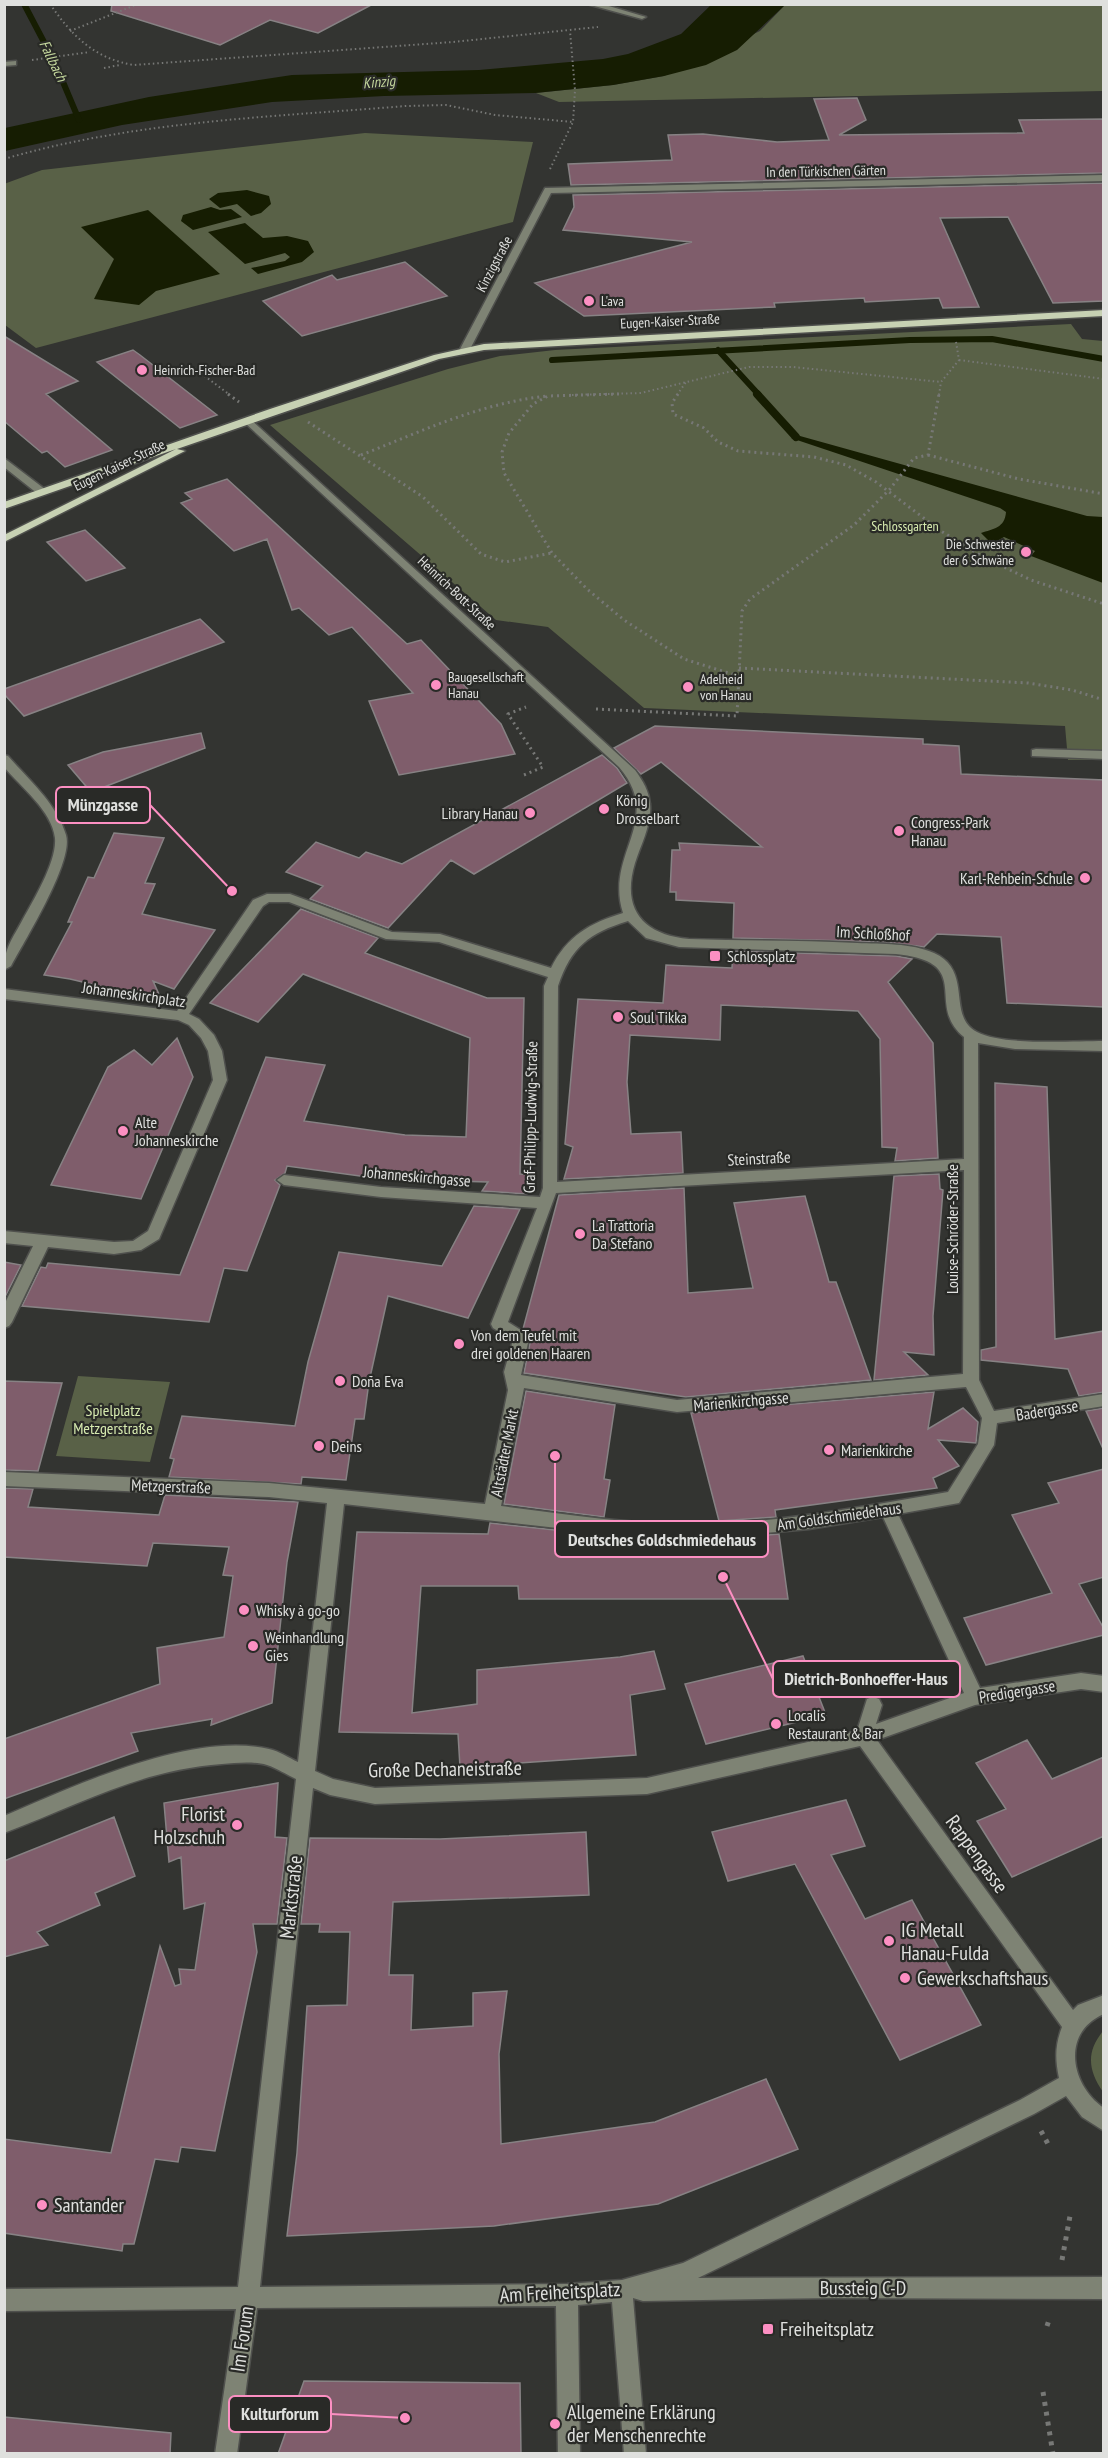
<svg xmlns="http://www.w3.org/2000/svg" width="1108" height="2458" font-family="'PT Sans Narrow',sans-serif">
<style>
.green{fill:#596147}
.water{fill:#161d02}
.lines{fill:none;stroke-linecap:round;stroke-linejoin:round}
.stream-far1{stroke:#161d02;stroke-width:6}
.stream{stroke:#161d02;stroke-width:8}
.building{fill:#7f5d6b;stroke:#878284;stroke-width:1.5}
.minor-casing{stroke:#4f504d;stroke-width:3}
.major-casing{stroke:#4f504d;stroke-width:3}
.path-far2{stroke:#777876;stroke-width:2;stroke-dasharray:1.5 3;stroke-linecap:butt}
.path-far1{stroke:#777876;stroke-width:3;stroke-dasharray:2 4;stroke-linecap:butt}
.path{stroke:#777876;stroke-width:5;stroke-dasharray:4 6;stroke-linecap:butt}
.minor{fill:#7e8374;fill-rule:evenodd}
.major{fill:#c7d1b3;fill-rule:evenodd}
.poi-dot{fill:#fc8fc2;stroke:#292a27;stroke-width:2}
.labels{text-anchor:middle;stroke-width:4.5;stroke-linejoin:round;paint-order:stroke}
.far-street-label{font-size:14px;fill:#dfe0de;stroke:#292a27}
.far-poi-label{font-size:14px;fill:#dfe0de;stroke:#292a27;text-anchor:start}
.far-park-label{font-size:14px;fill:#d7ebb0;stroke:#292a27}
.far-water-label{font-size:15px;font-style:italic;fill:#c3d69c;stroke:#292a27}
.poi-label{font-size:16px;fill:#dfe0de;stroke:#292a27;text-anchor:start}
.street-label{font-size:16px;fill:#dfe0de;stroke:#292a27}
.park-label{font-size:16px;fill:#d7ebb0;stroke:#292a27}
.near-street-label{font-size:20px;fill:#dfe0de;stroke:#292a27}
.near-poi-label{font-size:20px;fill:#dfe0de;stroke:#292a27;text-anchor:start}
.leader{fill:none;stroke:#fc8fc2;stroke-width:2}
.callout-dot{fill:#fc8fc2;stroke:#292a27;stroke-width:2}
.callout{fill:#292a27;stroke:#fc8fc2;stroke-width:2}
.callout-label{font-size:18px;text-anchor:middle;font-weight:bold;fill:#dfe0de}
</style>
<rect width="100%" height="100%" fill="#333431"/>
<path class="green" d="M785 5H1103V91L559 102 536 93 613 85 664 76 760 31Z
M365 133 533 142 513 222 36 348 5 325 4 184 42 170Z
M1071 324 1082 339 1103 341V760H1068L1065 726 644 708 548 627 496 620 270 425 448 369 500 356 555 350Z
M78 1376 170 1382 150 1462 56 1456Z
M1103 2031V2092C1088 2070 1086 2052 1103 2031Z"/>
<path class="water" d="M712 4 785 5 737 50 706 65 664 76 613 85 535 93 384 96 272 102 122 125 5 151V128L149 97 292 75 479 70 603 59 628 54 681 34Z
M247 190 269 196 271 204 261 213 251 216 237 204 220 208 209 199 218 193Z
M211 207 220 210 231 209 242 217 193 230 181 221 183 215Z
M148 210 220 274 156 291 139 305 94 299 114 259 81 227Z
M245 223 263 238 287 236 308 241 314 252 302 262 258 274 251 268 285 261 290 257 285 253 245 264 208 232Z
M800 436 1087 516 1103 517V583L1031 556 1035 551 1004 537 992 544 981 533C993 529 1005 528 1006 512L1000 508 791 438Z"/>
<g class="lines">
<path class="stream-far1" d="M24 4 55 63 79 120
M718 350 759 395
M552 360 910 340 992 339 1104 359"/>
<path class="stream" d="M757 394 796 437"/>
</g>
<path class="building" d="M112 4H373L318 33 270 20 220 45 111 11Z
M857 98 866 120 839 135 1024 133 1019 120 1104 119V173L571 185 568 164 672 160 668 135 703 134 777 142 829 140 814 99Z
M1104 183V301L1053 303 1008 217 940 218 979 307 943 308 939 298 865 302 864 298 774 303 775 307 584 316 535 283 692 242 563 230 574 207 573 195Z
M405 262 447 296 302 336 263 301 332 275 337 280Z
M4 336 78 381 46 394 112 450 65 467 47 451 42 453 4 421Z
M133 350 140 355 217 415 180 428 97 362Z
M227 479 407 644 421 640 501 724 515 754 399 775 369 701 413 693 352 627 329 635 299 608 292 610 267 539 234 551 181 503 192 499 185 493Z
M85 530 101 545 125 568 86 581 47 542Z
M200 619 224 642 24 716 4 694V689Z
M655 726 923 739V744L959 746 961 774 1104 780V1007L1007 1003 1001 937 937 934 924 947 886 942 733 938 734 903 676 900V892H670L672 850H680L679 843 762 847 661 762 641 774 614 748Z
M201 733 205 748 91 792 68 765 103 752Z
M602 755 617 768 627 783 474 874 451 860 388 928 310 899 323 886 286 872 316 842 359 858 366 852 402 864Z
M114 833 164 838 145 883 155 884 142 914 215 930 174 989 153 981 162 1001 70 979 44 975 72 922H68L88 877 94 878Z
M301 909 378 938 365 953 487 998H524L520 1174 536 1175 527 1194 482 1191 488 1182 382 1179 287 1166 285 1173 275 1180 280 1185 247 1271 224 1268 209 1322 22 1306 41 1267 46 1268 48 1263 180 1275 266 1057 325 1065 304 1121 405 1135 466 1137 470 1038 303 974 258 1022 210 1003Z
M733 951 896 956 912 959 888 982 933 1043 938 1158 895 1161 897 1148 882 1147 880 1039 858 1011 721 1005 720 1040 630 1035 627 1082 631 1134 681 1132 683 1173 564 1179 573 1147 565 1144 578 999 663 1003 666 965 732 968Z
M177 1038 193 1077 141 1199 51 1185 108 1067 134 1050 152 1065Z
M995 1083 1047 1087 1055 1339 1104 1331V1392L1079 1396 1068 1369 981 1360V1350L996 1347Z
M939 1174 940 1189 943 1190 933 1316 934 1355 904 1352 928 1375 874 1380 894 1176Z
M684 1188 688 1293 753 1288 734 1203 805 1196 829 1282H836L871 1380 686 1397 524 1373 531 1338 523 1329 559 1195Z
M474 1206 520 1209 468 1318 388 1296 369 1382 364 1419H355L346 1480 302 1477 301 1484 169 1477 174 1459 170 1458 182 1416 295 1426 308 1362 339 1252 442 1266Z
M4 1262 21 1265 4 1299Z
M4 1381 62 1383 38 1471 4 1470Z
M526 1391 615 1405 604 1479 610 1480 604 1517 504 1504Z
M934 1392 928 1429 963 1408 978 1422 976 1443 938 1440 959 1466 933 1478 937 1488 775 1510 776 1517 719 1521 691 1413Z
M1104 1408V1451L1086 1411Z
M1104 1469V1577L1079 1584 1104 1629V1635L986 1665 964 1618 1052 1593 1012 1515 1059 1503 1048 1483Z
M4 1488 33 1489 28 1507 159 1515 165 1495 298 1502 287 1562 272 1703 211 1725 212 1719 131 1733 138 1751 4 1799V1739L160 1684 157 1648 224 1637 233 1576 223 1575 229 1547 153 1543 147 1566 4 1557Z
M490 1523 601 1535 599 1549H660V1554L726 1550 723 1539 779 1534 788 1599H519L518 1586H421L412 1713 477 1704V1670L620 1657 654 1651 665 1689 630 1695 636 1755 460 1767 458 1734 339 1732 357 1532 488 1534Z
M803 1656 826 1715 706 1744 685 1684Z
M1027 1740 1052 1779 1104 1757V1836L1012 1877 977 1821 1006 1809 976 1763Z
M278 1783 275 1837 287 1838 277 1924H253L257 1952 215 2151 181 2147 178 2162 155 2159 134 2244H123L122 2251 4 2233V2139L111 2153 160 1946 175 1986 181 1984 179 1969 195 1970 205 1903 184 1909 181 1857 169 1862 164 1803Z
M846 1800 865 1846 831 1855 865 1919 912 1900 981 2025 900 2060 795 1864 728 1881 712 1832Z
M114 1817 135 1876 95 1893 100 1905 37 1932 48 1945 4 1957V1861Z
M586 1832 589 1895 393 1902 389 1975H413L411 2030 473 2026V1993L507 1991 499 2054 501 2144 655 2122 766 2079 798 2149 658 2204 494 2226 287 2236 297 2153 307 2006 347 2005 350 1932H319L320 1924H301L310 1838 440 1839Z
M304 2381 520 2383 521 2454H278Z
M4 2417 171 2433 170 2454H4Z"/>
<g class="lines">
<g class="minor-casing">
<path id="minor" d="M587 4H602L646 17 642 19Z
M16 61V65L4 66V62Z
M1104 175V181L551 193 469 351 464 354 459 351 545 188Z
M248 417 635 770C643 781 649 791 650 804 652 824 641 844 635 863 621 909 643 935 689 939 745 941 801 940 857 943 882 944 911 943 934 953 974 971 946 1016 977 1032 1003 1046 1072 1041 1104 1041V1051L1015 1049 978 1043 979 1380 994 1411 1104 1394V1406L997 1423 994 1445 959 1503 898 1514 980 1688 1081 1673 1104 1676V1692L1081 1689 975 1705 877 1740 1073 2010 1078 2005 1104 1995V2014C1061 2032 1070 2085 1104 2108V2131L1082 2117 1066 2096 1034 2114 698 2278 1104 2277V2299L833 2298 643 2301 633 2298 646 2454H624L612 2302 578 2305 580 2454H558L556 2306 257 2308 237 2454H215L236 2309 4 2311V2289L238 2287 296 1779C287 1775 277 1768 267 1765 253 1761 236 1763 222 1764 139 1770 79 1805 4 1833V1816C74 1786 192 1731 269 1749 279 1751 289 1758 298 1762L327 1503 269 1497 4 1486V1472L269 1483 485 1504 508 1390 504 1372 513 1340 493 1328 491 1324 537 1208 381 1197 284 1185 277 1180 284 1175 381 1187 540 1197 543 1188 544 986 548 977 439 942 386 939 289 902H269L263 906 189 1014 199 1019 214 1035 222 1051 227 1080 159 1239 141 1250 114 1254 48 1247 12 1322 9 1326 4 1328V1305L33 1246 4 1243V1231L114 1242 133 1241 148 1231 213 1080 208 1051 201 1038 189 1025 178 1020 4 999V989L177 1011 253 900 267 894H290L392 932 440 934 551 968C567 936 590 923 623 913 604 853 665 821 619 767L244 422 243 420ZM628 921 646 938 679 947 896 954C976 962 924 1005 964 1037V1159L557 1182 558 986C571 947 589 933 628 921ZM964 1170 963 1374 677 1400 521 1375 529 1338 527 1334 508 1322 556 1193ZM966 1387 982 1418 978 1444 948 1492C870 1505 791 1521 712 1524 642 1526 571 1515 501 1506L524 1388 677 1412ZM344 1504 602 1533 711 1538 809 1529 883 1517 964 1693 876 1724 882 1705 879 1699 873 1697 867 1699 857 1731 647 1778 375 1788 333 1779 315 1771ZM860 1746 1062 2027C1055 2045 1055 2059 1059 2078L1020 2100 683 2263 622 2280 567 2284 260 2287 313 1788 330 1795 375 1804 647 1794Z
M4 458 46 490V494H38L4 467Z
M1036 749 1104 751V759L1032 756V750Z
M4 755 8 756C29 780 57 804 66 835 74 861 25 940 11 966L4 970C4 948 13 938 23 919 34 899 57 861 55 838 52 811 21 787 4 767Z"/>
</g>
<g class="major-casing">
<path id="major" d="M1104 310V316L484 350 439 359 177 449 185 451 4 542V535L176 449 4 509V502L270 409 434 355 484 344Z"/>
</g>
<path class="path-far2" d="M50 4C72 36 95 59 134 65L453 42 598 27
M70 31 138 4
M32 60 90 52
M104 68 120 65
M4 159C135 121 271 117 406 106L446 105 495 115 573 122
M550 169 573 122 575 90 570 31
M959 360 1104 379
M190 365 230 395
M572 395 641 393 749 367H793L941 382
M677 395 686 382
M939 395 941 382 959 360 956 342"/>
<path class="path-far1" d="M228 394 239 402
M619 394 548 396 533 404 509 433 502 452 504 473 552 553 587 589 624 620 684 659 738 676
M678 394 672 403 673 414 704 428 718 442 738 451 814 457 846 465 876 482 941 531 985 558 1031 580 1104 604
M308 422 423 497 481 554 505 562 552 553
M361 455C422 431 481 403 547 396
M928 455 1019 479 1104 494
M739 668 1028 683 1072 690 1104 700
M596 709 737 716 742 611 750 599 854 525 890 489 914 458 928 455 939 394
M524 775 543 767 508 714 526 707"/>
<path class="path" d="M1041 2131 1048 2144
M1062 2260 1070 2216
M1047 2326 1050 2317
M1043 2392 1053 2454"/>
<use href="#minor" class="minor"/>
<use href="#major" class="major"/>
</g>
<g class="poi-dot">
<circle cx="589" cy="301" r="6"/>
<circle cx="142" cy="370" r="6"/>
<circle cx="1026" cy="552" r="6"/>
<circle cx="436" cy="685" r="6"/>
<circle cx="688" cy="687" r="6"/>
<circle cx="604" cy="809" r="6"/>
<circle cx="530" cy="813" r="6"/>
<circle cx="899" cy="831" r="6"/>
<circle cx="1085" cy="878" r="6"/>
<rect x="709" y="950" width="12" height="12" rx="3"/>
<circle cx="618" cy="1017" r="6"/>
<circle cx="123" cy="1131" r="6"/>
<circle cx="580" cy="1234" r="6"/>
<circle cx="459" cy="1344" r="6"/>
<circle cx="340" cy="1381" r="6"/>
<circle cx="319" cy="1446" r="6"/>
<circle cx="829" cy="1450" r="6"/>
<circle cx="244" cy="1610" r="6"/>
<circle cx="253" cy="1646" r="6"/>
<circle cx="776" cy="1724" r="6"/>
<circle cx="237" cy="1825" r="6"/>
<circle cx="889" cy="1941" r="6"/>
<circle cx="905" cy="1978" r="6"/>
<circle cx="42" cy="2205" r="6"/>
<rect x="762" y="2323" width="12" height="12" rx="3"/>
<circle cx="555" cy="2424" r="6"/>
</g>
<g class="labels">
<g class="far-street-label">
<text transform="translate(826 171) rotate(-1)" y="5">In den Türkischen Gärten</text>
<text transform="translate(494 264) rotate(-62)" y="5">Kinzigstraße</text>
<text transform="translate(670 321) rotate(-3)" y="5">Eugen-Kaiser-Straße</text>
<text transform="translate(119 465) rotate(-26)" y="5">Eugen-Kaiser-Straße</text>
<text transform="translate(457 593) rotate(43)" y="5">Heinrich-Bott-Straße</text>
</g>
<g class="far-poi-label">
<text x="601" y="306">L'ava</text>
<text x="154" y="375">Heinrich-Fischer-Bad</text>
<text x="1014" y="549" text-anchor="end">Die Schwester<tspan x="1014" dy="16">der 6 Schwäne</tspan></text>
<text x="448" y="682">Baugesellschaft<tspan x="448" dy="16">Hanau</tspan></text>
<text x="700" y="684">Adelheid<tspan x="700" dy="16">von Hanau</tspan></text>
</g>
<g class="far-park-label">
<text x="905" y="531">Schlossgarten</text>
</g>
<g class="far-water-label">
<text transform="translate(53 61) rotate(64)" y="5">Fallbach</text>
<text transform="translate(379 82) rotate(-5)" y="5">Kinzig</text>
</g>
<g class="poi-label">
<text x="616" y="806">König<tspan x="616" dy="18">Drosselbart</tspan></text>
<text x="518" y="819" text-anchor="end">Library Hanau</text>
<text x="911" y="828">Congress-Park<tspan x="911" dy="18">Hanau</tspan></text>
<text x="1073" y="884" text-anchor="end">Karl-Rehbein-Schule</text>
<text x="727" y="962">Schlossplatz</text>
<text x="630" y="1023">Soul Tikka</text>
<text x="135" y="1128">Alte<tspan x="135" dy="18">Johanneskirche</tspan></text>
<text x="592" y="1231">La Trattoria<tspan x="592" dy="18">Da Stefano</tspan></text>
<text x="471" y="1341">Von dem Teufel mit<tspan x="471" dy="18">drei goldenen Haaren</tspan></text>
<text x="352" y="1387">Doña Eva</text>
<text x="331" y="1452">Deins</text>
<text x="841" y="1456">Marienkirche</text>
<text x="256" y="1616">Whisky à go-go</text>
<text x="265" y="1643">Weinhandlung<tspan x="265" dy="18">Gies</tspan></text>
<text x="788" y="1721">Localis<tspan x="788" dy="18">Restaurant &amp; Bar</tspan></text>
</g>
<g class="street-label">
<text transform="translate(873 933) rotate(3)" y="6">Im Schloßhof</text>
<text transform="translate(134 994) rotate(8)" y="6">Johanneskirchplatz</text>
<text transform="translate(530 1117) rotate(-89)" y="6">Graf-Philipp-Ludwig-Straße</text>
<text transform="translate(759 1158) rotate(-3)" y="6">Steinstraße</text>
<text transform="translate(417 1176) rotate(5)" y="6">Johanneskirchgasse</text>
<text transform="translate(952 1229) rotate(-90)" y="6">Louise-Schröder-Straße</text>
<text transform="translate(741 1401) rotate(-5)" y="6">Marienkirchgasse</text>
<text transform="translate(1047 1410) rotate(-9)" y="6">Badergasse</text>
<text transform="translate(504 1453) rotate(-79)" y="6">Altstädter Markt</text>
<text transform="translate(171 1486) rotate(2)" y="6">Metzgerstraße</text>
<text transform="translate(839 1516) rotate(-8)" y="6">Am Goldschmiedehaus</text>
<text transform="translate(1017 1691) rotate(-9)" y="6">Predigergasse</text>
</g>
<g class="park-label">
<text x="113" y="1416">Spielplatz<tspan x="113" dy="18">Metzgerstraße</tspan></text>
</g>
<g class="near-street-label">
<text transform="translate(445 1769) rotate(-1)" y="7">Große Dechaneistraße</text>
<text transform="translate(977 1854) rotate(54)" y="7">Rappengasse</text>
<text transform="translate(291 1897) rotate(-84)" y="7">Marktstraße</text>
<text x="863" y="2295">Bussteig C-D</text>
<text transform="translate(560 2292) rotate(-3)" y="7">Am Freiheitsplatz</text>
<text transform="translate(242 2339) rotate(-82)" y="7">Im Forum</text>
</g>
<g class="near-poi-label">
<text x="225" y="1821" text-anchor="end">Florist<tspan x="225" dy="23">Holzschuh</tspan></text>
<text x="901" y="1937">IG Metall<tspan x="901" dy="23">Hanau-Fulda</tspan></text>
<text x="917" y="1985">Gewerkschaftshaus</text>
<text x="54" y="2212">Santander</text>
<text x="780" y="2336">Freiheitsplatz</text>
<text x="567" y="2419">Allgemeine Erklärung<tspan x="567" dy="23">der Menschenrechte</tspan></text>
</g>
</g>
<path class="leader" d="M232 891L150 805M555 1456L555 1539M723 1577L773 1679M405 2418L331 2414"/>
<g class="callout-dot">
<circle cx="232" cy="891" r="6"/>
<circle cx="555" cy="1456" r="6"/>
<circle cx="723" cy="1577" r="6"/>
<circle cx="405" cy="2418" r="6"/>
</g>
<g class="callout">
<rect x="56" y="787" width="94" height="36" rx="6"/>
<rect x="555" y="1521" width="213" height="36" rx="6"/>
<rect x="773" y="1661" width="187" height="36" rx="6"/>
<rect x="229" y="2396" width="102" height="36" rx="6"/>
</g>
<g class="callout-label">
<text x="103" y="811">Münzgasse</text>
<text x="662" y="1546">Deutsches Goldschmiedehaus</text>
<text x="866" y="1685">Dietrich-Bonhoeffer-Haus</text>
<text x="280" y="2420">Kulturforum</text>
</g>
<rect width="1108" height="2458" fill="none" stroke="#dfe0de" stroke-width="12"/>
</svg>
